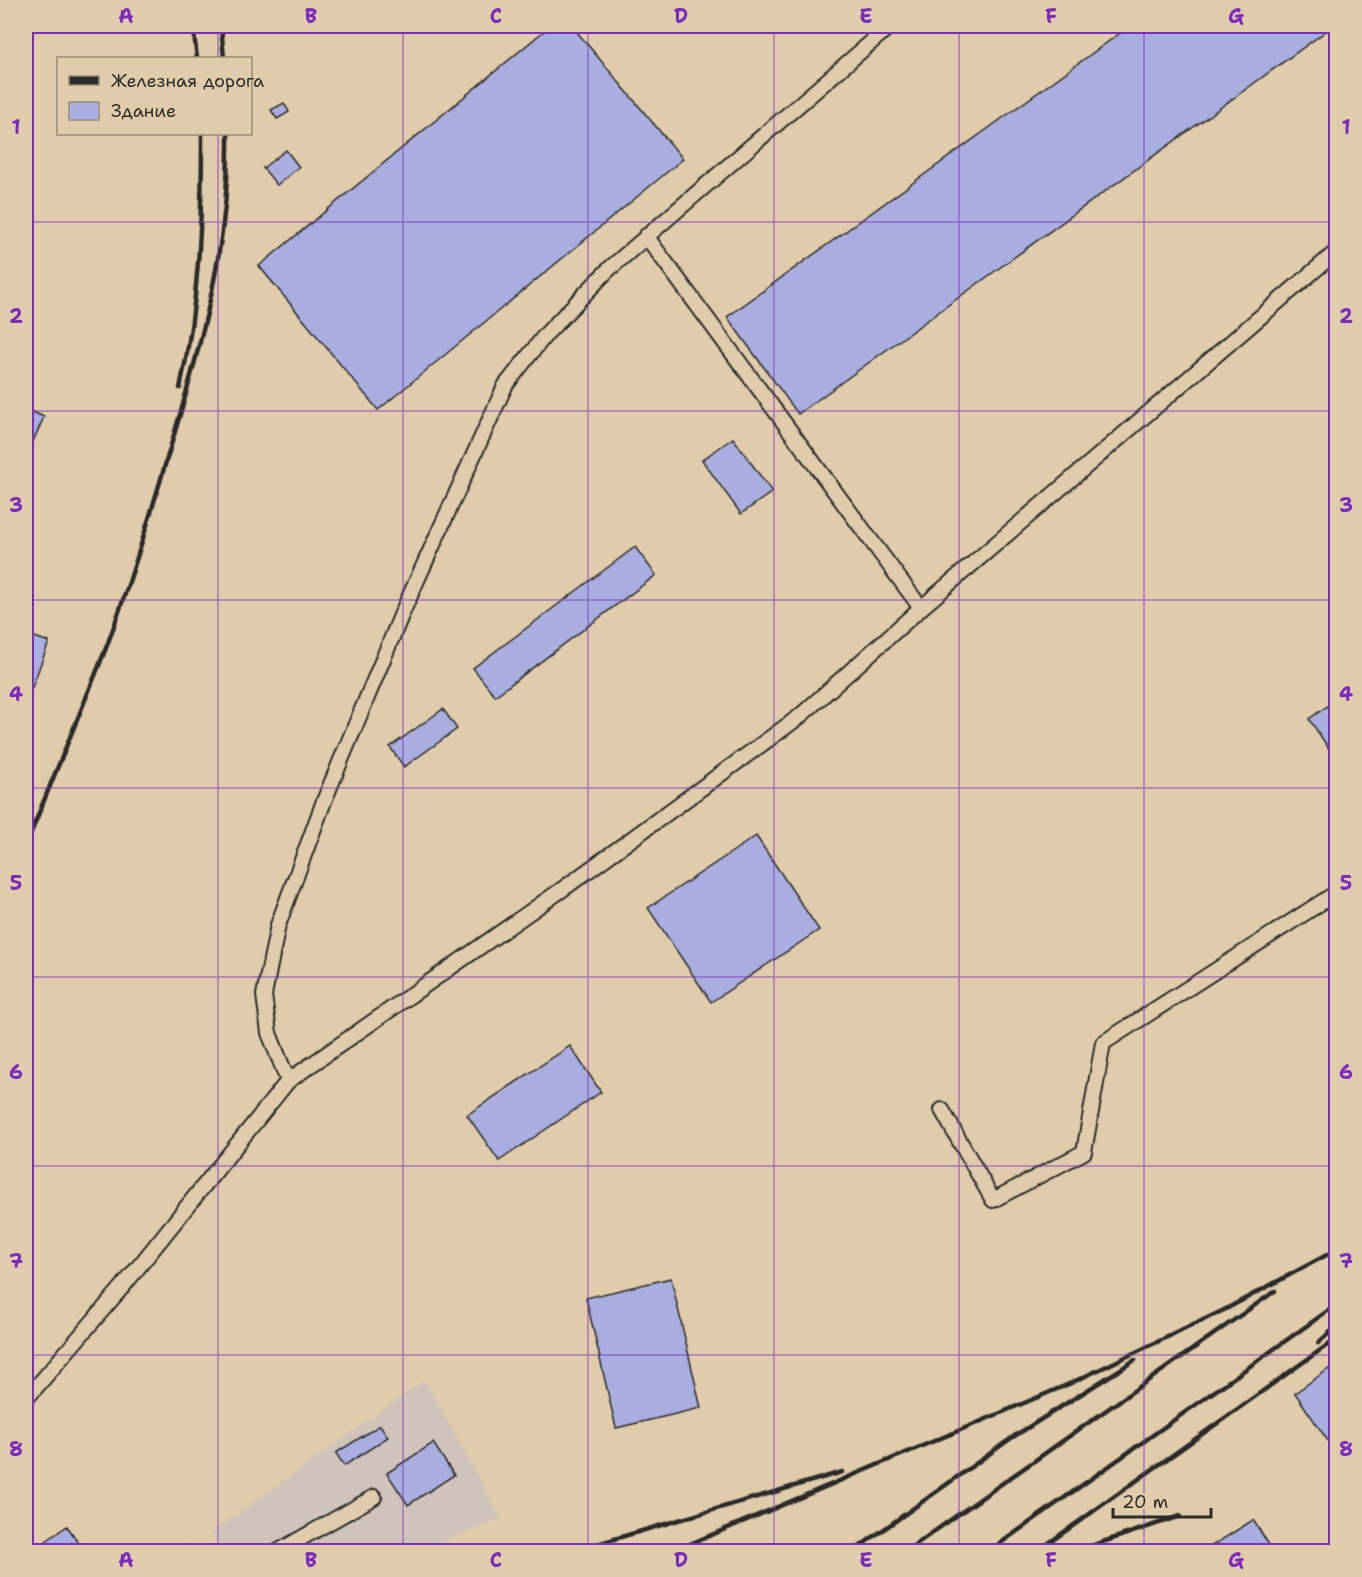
<svg xmlns="http://www.w3.org/2000/svg" width="1362" height="1577" font-family="'Shantell Sans',sans-serif">
<style>
.built{fill:#cfc3ba}
.building{fill:#a8aedf;stroke:#2b2b2b;stroke-width:1.5}
.lines{fill:none;stroke-linecap:round;stroke-linejoin:round}
.service-casing{stroke:#2b2b2b;stroke-width:18}
.service{stroke:#e0ccaa;stroke-width:14}
.rail{stroke:#2b2b2b;stroke-width:4.5}
.grid{fill:none;stroke:#7b2cbf;stroke-width:1.5;stroke-opacity:0.55}
.neatline{fill:none;stroke:#7b2cbf;stroke-width:2}
.grid-label{font-size:20px;text-anchor:middle;font-weight:bold;fill:#7b2cbf}
</style>
<rect width="100%" height="100%" fill="#e0ccaa"/>
<filter id="ink" filterUnits="userSpaceOnUse"><feTurbulence type="fractalNoise" baseFrequency=".0167" numOctaves="2"/><feDisplacementMap in="SourceGraphic" scale="12" xChannelSelector="R" yChannelSelector="G"/><feConvolveMatrix kernelMatrix="1 2 1 2 8 2 1 2 1" color-interpolation-filters="sRGB"/></filter>
<g filter="url(#ink)">
<path class="built" d="M425 1380 501 1519 416 1551H224L211 1533Z"/>
<path class="building" d="M550 26H572L683 159 378 410 259 266Z
M1130 26H1333L798 414 727 317Z
M284 103 289 112 277 119 271 110Z
M286 150 299 167 277 185 263 168Z
M26 409 44 417 27 455 26 454Z
M733 438 772 492 741 514 702 460Z
M635 547 656 575 495 696 473 668Z
M26 634 49 642 28 698 26 697Z
M1336 700V759L1309 719Z
M443 709 457 729 404 767 390 747Z
M756 836 819 930 711 1002 648 908Z
M570 1046 601 1092 499 1161 467 1115Z
M671 1278 701 1408 616 1428 586 1298Z
M1336 1364V1444L1332 1447 1295 1393Z
M380 1425 388 1437 344 1466 336 1453Z
M433 1443 454 1475 408 1505 387 1473Z
M1253 1520 1273 1551 1202 1552Z
M67 1526 85 1552H31Z
M185 1545 190 1552H176Z"/>
<g class="lines">
<g class="service-casing">
<path id="service" d="M646 236 921 608
M288 1081 269 1033 264 995 278 925 324 801 403 611 505 386 546 334 608 270 890 26
M942 1110 993 1200 1084 1152 1103 1043 1336 893
M26 1399 124 1285 288 1081 567 886 799 717 921 608 1336 252
M277 1552 374 1497"/>
</g>
<use href="#service" class="service"/>
<path class="rail" d="M193 26 197 58
M221 26 224 58
M180 388C199 304 202 219 202 134
M26 845C52 780 80 714 106 648 131 581 151 512 171 445 202 342 230 241 228 134
M1318 1343 1336 1327
M570 1552 842 1472
M671 1552 1069 1384 1224 1310 1336 1250
M852 1552 1013 1437 1135 1360
M905 1552 1275 1291
M988 1552 1336 1305
M1036 1552 1336 1339
M1073 1552 1180 1516"/>
</g>
</g>
<path class="grid" d="M218 26V58M403 26V1552M588 26V1552M774 26V1552M959 26V1552M1144 26V1552M218 134V1552M26 222H1336M26 411H1336M26 600H1336M26 788H1336M26 977H1336M26 1166H1336M26 1355H1336"/>
<rect width="1362" height="1577" fill="none" stroke="#e0ccaa" stroke-width="66"/>
<rect x="57" y="57" width="195" height="78" fill="#e0ccaa" stroke="#988c77" stroke-width="1.5"/>
<rect x="69" y="76" width="30" height="9" fill="#2b2b2b" stroke="#988c77" stroke-width="1.5"/>
<text x="111" y="87" font-size="18" fill="#2b2b2b">Железная дорога</text>
<rect x="69" y="102" width="30" height="18" fill="#a8aedf" stroke="#988c77" stroke-width="1.5"/>
<text x="111" y="117" font-size="18" fill="#2b2b2b">Здание</text>
<path d="M1113 1508v9h98v-9" fill="none" stroke="#2b2b2b" stroke-width="3"/>
<text x="1122" y="1508" font-size="18" fill="#2b2b2b" stroke="#e0ccaa" stroke-width="4.5" paint-order="stroke">20 m</text>
<rect x="33" y="33" width="1296" height="1511" class="neatline"/>
<g class="grid-label">
<text x="126" y="23">A</text>
<text x="311" y="23">B</text>
<text x="496" y="23">C</text>
<text x="681" y="23">D</text>
<text x="866" y="23">E</text>
<text x="1051" y="23">F</text>
<text x="1236" y="23">G</text>
<text x="16" y="134">1</text>
<text x="1346" y="134">1</text>
<text x="16" y="323">2</text>
<text x="1346" y="323">2</text>
<text x="16" y="512">3</text>
<text x="1346" y="512">3</text>
<text x="16" y="701">4</text>
<text x="1346" y="701">4</text>
<text x="16" y="890">5</text>
<text x="1346" y="890">5</text>
<text x="16" y="1079">6</text>
<text x="1346" y="1079">6</text>
<text x="16" y="1268">7</text>
<text x="1346" y="1268">7</text>
<text x="16" y="1456">8</text>
<text x="1346" y="1456">8</text>
<text x="126" y="1567">A</text>
<text x="311" y="1567">B</text>
<text x="496" y="1567">C</text>
<text x="681" y="1567">D</text>
<text x="866" y="1567">E</text>
<text x="1051" y="1567">F</text>
<text x="1236" y="1567">G</text>
</g>
</svg>
